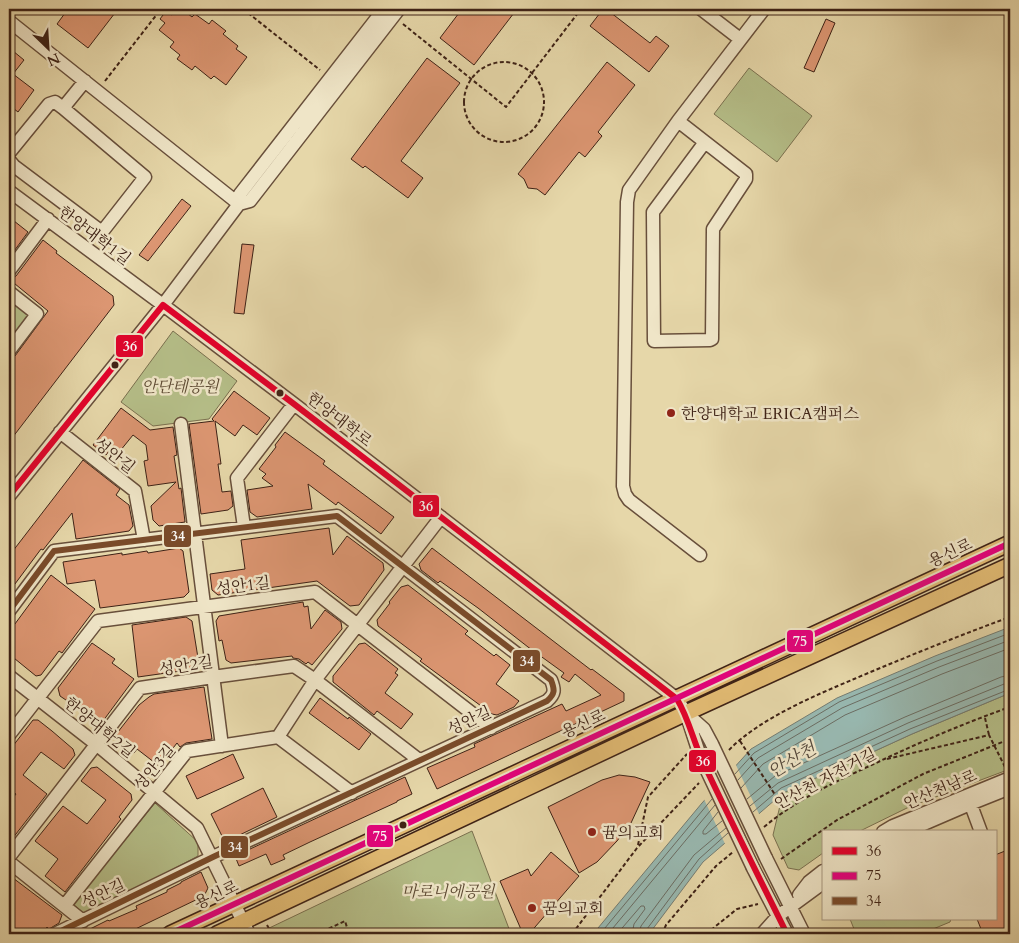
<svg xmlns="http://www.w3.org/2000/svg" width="1019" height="943" font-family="Cardo,'Noto Serif KR',serif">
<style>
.green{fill:#b5be88;stroke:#7a704f}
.water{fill:#98b8b0;stroke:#747c72}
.pier{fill:#e6d7a9}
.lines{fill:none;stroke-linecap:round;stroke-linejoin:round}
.shore{stroke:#6b6d63;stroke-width:1}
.building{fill:#dc9672;stroke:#3e2216}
.minor-casing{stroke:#684f3b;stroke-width:15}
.major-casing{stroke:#3e2216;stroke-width:18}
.path{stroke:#3e2216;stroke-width:2;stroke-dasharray:4 2.5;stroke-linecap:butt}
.minor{stroke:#efe5c7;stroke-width:12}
.major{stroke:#e3bc74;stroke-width:15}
.minor-bridge-casing{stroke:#684f3b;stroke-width:15;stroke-linecap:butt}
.minor-bridge{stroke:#efe5c7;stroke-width:12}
.bus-1-casing{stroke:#efe5c7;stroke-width:10}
.bus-2-casing{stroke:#efe5c7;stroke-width:10}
.bus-3-casing{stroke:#efe5c7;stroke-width:10}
.bus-1{stroke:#e4002b;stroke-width:6}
.bus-2{stroke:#e5007d;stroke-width:6}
.bus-3{stroke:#7a4b2a;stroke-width:6}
.bus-dot{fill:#3e2216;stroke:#efe5c7;stroke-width:2}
.poi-dot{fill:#8f2418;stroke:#efe5c7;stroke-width:2}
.labels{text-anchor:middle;stroke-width:5;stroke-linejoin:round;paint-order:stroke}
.street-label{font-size:16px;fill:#3e2216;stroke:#efe5c7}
.park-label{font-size:16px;font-style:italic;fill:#5c4932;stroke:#efe5c7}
.poi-label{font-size:16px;fill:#3e2216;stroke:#efe5c7;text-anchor:start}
.water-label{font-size:18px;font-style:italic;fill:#54483c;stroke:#efe5c7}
.line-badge{stroke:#efe5c7;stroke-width:2}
.badge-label{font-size:14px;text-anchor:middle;font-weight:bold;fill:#fff}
</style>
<rect width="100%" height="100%" fill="#e6d7a9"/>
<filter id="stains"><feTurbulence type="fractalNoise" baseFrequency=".004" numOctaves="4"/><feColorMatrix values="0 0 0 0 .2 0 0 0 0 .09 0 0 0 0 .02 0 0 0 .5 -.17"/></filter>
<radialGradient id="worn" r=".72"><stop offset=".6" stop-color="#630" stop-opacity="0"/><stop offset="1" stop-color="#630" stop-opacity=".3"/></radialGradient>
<path class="green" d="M749 68 812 116 777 162 714 114Z
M9 296 30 312V318L9 346Z
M173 331 237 381 209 419 153 426 121 402Z
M1010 693V769L909 807 858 832H823V853L799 870 788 868 773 835 783 793 912 734Z
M155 803 198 842V856L86 915 73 904Z
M472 831 511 934H264L263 931Z
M850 919H951L950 922 921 934H856Z"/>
<path class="water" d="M1010 627V693L912 734 783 793 703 862 649 934H593L702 803 751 749 837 698 935 656Z"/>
<path class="pier" d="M735 763 760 816 726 846 703 797Z"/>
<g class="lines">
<path class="shore" d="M735 774 754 753 839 702 937 661 1010 633
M738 780 758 758 842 708 939 667 1010 640
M741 788 763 764 845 715 942 674 1010 648
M747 799 775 776 905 717 1001 677 1010 675
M750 806 778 783 908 723 1004 684 1010 683
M718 812 703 831V834H706L722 821
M753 812 781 788 910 729 1010 689
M600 934 712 799
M608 934 715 805
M617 934 641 906H644L645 909 634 924 632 934
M639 934 641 926 694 855 726 828
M646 934 647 929 699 859 728 833"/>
</g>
<path class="building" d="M68 9H118L88 48 57 24Z
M176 9H182L192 17 195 14 209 24 212 20 226 31 223 34 238 46 236 49 247 57 226 85 214 76 211 79 195 66 192 70 177 59 180 55 170 47 174 42 159 30 165 23 160 19 166 11 172 15Z
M462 9H517L474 65 440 38Z
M603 9H606L650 43 656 36 669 46 649 72 590 26Z
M826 19 835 23 814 72 804 68Z
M13 51 24 60 13 74 34 90 18 112 9 105V57Z
M427 58 460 83 401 161 423 178 408 198 365 166 363 168 351 159Z
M607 62 635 85 598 132 602 136 585 157 579 152 545 195 537 189 528 188 524 179 518 174Z
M182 199 191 206 148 261 139 255Z
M9 217 28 232 9 258Z
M43 240 57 251 56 253 113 296 114 305 9 442V362L15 356 48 311 9 279 16 276Z
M242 244 254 245 244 314 234 313Z
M234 391 270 418 257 435 243 425 235 436 215 421 221 464H218L222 492 231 491 233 506 228 510 201 514 189 424 214 421 212 419Z
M121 408 150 430 173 427 177 455 174 456 179 489 181 488 185 522 159 526 153 520 151 506 176 482 148 486 144 461 148 460 146 445 133 435 120 451 113 446 106 455 93 445Z
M285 432 325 461 323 464 394 517 381 534 338 502 336 505 308 484 312 509 257 517 250 512 247 490 273 486 262 478 266 474 259 469 276 447 275 445Z
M83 460 120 489 116 495 129 505 133 526 129 531 76 539 72 513 43 550 41 549 9 592V556Z
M329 528 333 555 347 536 383 563 384 570 359 605 350 606 317 581 218 595 212 590 210 574 245 569 241 540Z
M179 548 183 551 189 592 184 597 100 608 95 580 67 584 63 562 122 553V555L147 551 148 553Z
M432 548 591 670 592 669 624 693V701L437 789 427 768 475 747 474 744 562 704 566 711 601 695 575 674 569 682 561 677 564 673 528 647 478 608 440 581 438 583 421 570 419 564Z
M51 575 95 609 62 653 59 651 41 675 36 676 9 654V632Z
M408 585 468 631 465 634 494 656 496 654 510 665 496 684 519 701 514 707 497 715 492 714 420 661 422 659 378 626 377 620 390 603 389 602 401 587Z
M303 602 304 607 308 606 311 629 325 610 341 622 342 629 312 665 308 662 306 664 299 659 293 658 292 656 231 663 226 660 222 640 219 641 216 621 219 616Z
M186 617 192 621 199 664 195 669 138 677 132 625Z
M92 643 115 659 112 663 134 679 103 721H97L60 696 58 688Z
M365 643 398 669 395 673 398 675 385 693 413 714 401 729 377 711 374 715 333 682V676L342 665 359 644Z
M204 687 212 739 186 743 180 747 177 743 159 766 137 749 134 753 114 737 139 705 149 697 154 694Z
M320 698 348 719 349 717 371 734 359 750 309 713Z
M33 720H38L52 731 73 749 75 755 64 769 41 752 23 775 47 794 9 843V803L16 794 9 789V751Z
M233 754 244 778 197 799 186 776Z
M97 767 131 794 132 800 119 817 121 819 65 892 45 876 58 859 35 841 63 806 87 824 106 800 81 781 91 768Z
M619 775 635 777 650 782 631 823 617 841 597 862 579 873 548 807 602 780Z
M405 777 412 794 397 801V802L310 842 283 855 285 859 271 865 266 854 239 866 235 856Z
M263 788 277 817 225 842 211 814Z
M1010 849V934H983L977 919H995V855Z
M551 852 579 876 529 934H523L500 881 528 869 531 876Z
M201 872 208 888 204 896 125 934H80L108 920 109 921 137 909 136 906 167 892V890L181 883V882Z
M9 875 62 915 59 923 49 929 47 927 41 934H9Z"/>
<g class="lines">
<g class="minor-casing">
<path id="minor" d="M384 9 240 194 239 204 250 201 399 9
M701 9 740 39
M9 21 239 204 163 305 9 191
M678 121 746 174V179L713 229 712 339 710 340 654 341 653 212 705 142
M9 153 49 104 55 102 63 108 85 81
M9 160 14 166 102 232 145 177 63 108
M9 271 48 219
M9 292 37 314 9 351
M181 424 222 746
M60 432 135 491 144 540
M9 496 163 305 294 404 677 699 686 713 700 756
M244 527 237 478 294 404
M700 555 629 500 625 494 623 486 627 202 629 190 678 121 764 9
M9 611 54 551 337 516 551 680C555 690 555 694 547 701L213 857 55 934
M9 676 96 744 197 828 249 934
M686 713 704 729 712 744
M9 735 98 621 315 592 491 728
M278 737 315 680 441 517
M968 797 981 832
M883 832 893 826 1010 778
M905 832 970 804 1010 788
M9 857 140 688 213 677 294 666 315 680 419 760
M766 858 804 934
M9 862 83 921
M753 868 787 934
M799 895 809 882 823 871
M65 905 187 751 278 737 352 793
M762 934 778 916 823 883"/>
</g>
<g class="major-casing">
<path id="major" d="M170 934 1010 543
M217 934 686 713 1010 565"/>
</g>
<path class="path" d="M243 9 320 70
M403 24 506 107 581 9
M464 102a40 40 0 1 1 80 0a40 40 0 1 1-80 0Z
M105 81 161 9
M985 718 989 735
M740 741 785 810
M729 750C759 719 814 696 854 679 906 657 958 636 1010 617
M887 759 989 735 1005 767
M764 827C797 799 837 781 876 763 920 742 965 723 1010 707
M638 845 648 797 687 754
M781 859 837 820 923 774 1010 739
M267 925 272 934
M317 934 345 921 349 934
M572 934 637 848 699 783
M662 934 666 925 716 866 733 852
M706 934 737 909 758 904"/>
<use href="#minor" class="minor"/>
<use href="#major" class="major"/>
<g class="minor-bridge-casing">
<path id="minor-bridge" d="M712 744 766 858
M700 756 753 868"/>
</g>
<use href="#minor-bridge" class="minor-bridge"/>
<g class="bus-1-casing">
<path id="bus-1" d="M9 496 163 305 294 404 677 699C689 719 693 741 703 762 730 820 759 877 787 934"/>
</g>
<g class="bus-2-casing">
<path id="bus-2" d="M170 934 1010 543"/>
</g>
<g class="bus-3-casing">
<path id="bus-3" d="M9 611 54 551 337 516 551 680C555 690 555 694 547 701L213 857 55 934"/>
</g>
<use href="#bus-1" class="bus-1"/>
<use href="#bus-2" class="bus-2"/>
<use href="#bus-3" class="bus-3"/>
</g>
<g class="bus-dot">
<circle cx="115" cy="365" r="4.5"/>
<circle cx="280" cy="393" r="4.5"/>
<circle cx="403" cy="825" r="4.5"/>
</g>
<g class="poi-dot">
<circle cx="671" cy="413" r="5"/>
<circle cx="592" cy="832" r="5"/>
<circle cx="532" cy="908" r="5"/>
</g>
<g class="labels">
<g class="street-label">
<text transform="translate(95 235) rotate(37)" y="6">한양대학1길</text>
<text transform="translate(340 419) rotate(38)" y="6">한양대학로</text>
<text transform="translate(115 455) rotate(38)" y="6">성안길</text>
<text transform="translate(950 552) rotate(-25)" y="6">용신로</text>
<text transform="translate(243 585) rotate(-7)" y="6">성안1길</text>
<text transform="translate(186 665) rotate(-9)" y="6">성안2길</text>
<text transform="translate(469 720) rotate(-25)" y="6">성안길</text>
<text transform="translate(583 723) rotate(-25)" y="6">용신로</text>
<text transform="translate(100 727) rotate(39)" y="6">한양대학2길</text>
<text transform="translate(154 767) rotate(-50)" y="6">성안3길</text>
<text transform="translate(825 778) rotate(-28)" y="6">안산천 자전거길</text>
<text transform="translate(940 789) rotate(-23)" y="6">안산천남로</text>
<text transform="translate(103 893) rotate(-26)" y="6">성안길</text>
<text transform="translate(216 894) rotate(-25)" y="6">용신로</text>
</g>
<g class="park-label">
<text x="180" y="392">안단테공원</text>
<text x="448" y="897">마로니에공원</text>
</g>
<g class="poi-label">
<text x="681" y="419">한양대학교 ERICA캠퍼스</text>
<text x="602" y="838">뀸의교회</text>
<text x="542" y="914">꿈의교회</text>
</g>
<g class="water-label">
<text transform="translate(792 760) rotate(-31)" y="6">안산천</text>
</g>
</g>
<g class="line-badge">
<rect x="115" y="334" width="29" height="24" rx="5" fill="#e4002b"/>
<rect x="412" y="494" width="28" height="24" rx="5" fill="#e4002b"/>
<rect x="163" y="524" width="29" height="24" rx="5" fill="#7a4b2a"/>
<rect x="786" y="629" width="28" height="24" rx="5" fill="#e5007d"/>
<rect x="512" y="649" width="29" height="24" rx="5" fill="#7a4b2a"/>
<rect x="688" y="749" width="29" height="24" rx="5" fill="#e4002b"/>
<rect x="366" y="824" width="28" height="24" rx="5" fill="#e5007d"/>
<rect x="220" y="835" width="29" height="24" rx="5" fill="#7a4b2a"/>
</g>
<g class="badge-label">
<text x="130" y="351">36</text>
<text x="426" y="511">36</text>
<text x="178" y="541">34</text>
<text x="800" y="646">75</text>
<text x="527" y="666">34</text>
<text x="703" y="766">36</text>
<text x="380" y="841">75</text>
<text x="235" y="852">34</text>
</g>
<rect width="1019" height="943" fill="none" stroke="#e6d7a9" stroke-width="30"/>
<rect x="10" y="10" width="999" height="923" fill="none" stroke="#3e2216" stroke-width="2.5"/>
<rect x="15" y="15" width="989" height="913" fill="none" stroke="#3e2216"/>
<rect x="822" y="830" width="175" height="90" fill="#efe5c7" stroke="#a89780"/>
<rect x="832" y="847" width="25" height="8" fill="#e4002b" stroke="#a89780"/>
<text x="866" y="856" font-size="15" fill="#3e2216">36</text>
<rect x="832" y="872" width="25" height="8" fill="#e5007d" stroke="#a89780"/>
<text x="866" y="880" font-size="15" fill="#3e2216">75</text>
<rect x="832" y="897" width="25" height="8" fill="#7a4b2a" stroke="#a89780"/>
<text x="866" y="906" font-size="15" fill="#3e2216">34</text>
<g transform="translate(48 48) rotate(155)" stroke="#efe5c7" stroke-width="4" paint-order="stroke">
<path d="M0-4L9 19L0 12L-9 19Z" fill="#3e2216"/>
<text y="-8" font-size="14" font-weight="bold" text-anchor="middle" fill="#3e2216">N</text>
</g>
<rect width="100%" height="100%" filter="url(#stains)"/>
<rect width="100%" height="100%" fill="url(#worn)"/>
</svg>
